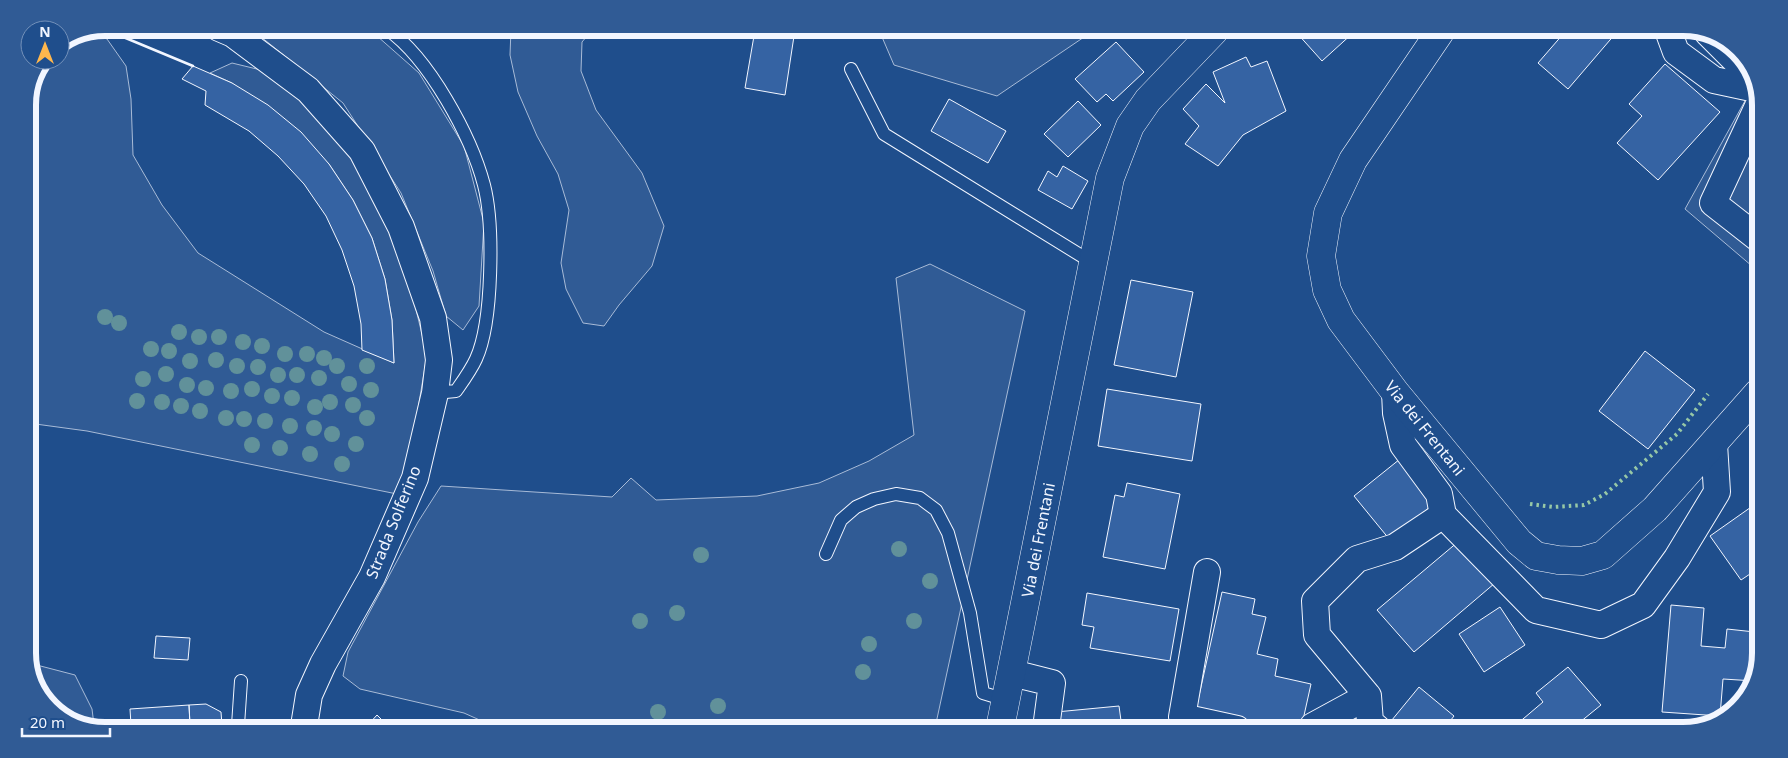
<svg xmlns="http://www.w3.org/2000/svg" width="1788" height="758" font-family="'Noto Sans',sans-serif">
<style>
.built{fill:#305b95;stroke:#a8bbd7}
.building{fill:#3563a3;stroke:#f2f6ff}
.lines{fill:none;stroke-linecap:round;stroke-linejoin:round}
.service-casing{stroke:#f2f6ff;stroke-width:14}
.minor-casing{stroke:#f2f6ff;stroke-width:28}
.secondary-casing{stroke:#f2f6ff;stroke-width:29}
.service{stroke:#1f4e8c;stroke-width:12}
.minor{stroke:#1f4e8c;stroke-width:26}
.secondary{stroke:#1f4e8c;stroke-width:28}
.hedge{stroke:#97c8a6;stroke-width:4;stroke-dasharray:2.5 4;stroke-linecap:butt}
.wall{stroke:#f2f6ff;stroke-width:2.5}
.tree{fill:#61919a}
.labels{text-anchor:middle;stroke-width:4;stroke-linejoin:round;paint-order:stroke}
.street-label{font-size:16px;fill:#f2f6ff;stroke:#1f4e8c}
.rim{fill:none;stroke:#f2f6ff;stroke-width:6}
</style>
<rect width="100%" height="100%" fill="#1f4e8c"/>
<path class="built" d="M250 28H368L419 73 464 146 484 223 479 306 463 330 446 316 433 271 401 193 343 103Z
M511 29H593L582 42 581 71 596 110 642 173 664 226 652 266 619 305 604 326 583 323 566 289 561 263 569 210 558 174 537 136 518 92 510 55Z
M879 30 1093 31 997 96 894 65Z
M94 32 107 39 126 66 131 99 133 155 162 205 198 253 324 332 394 363 392 320 385 279 372 238 353 200 329 164 232 83 210 73 232 63 265 71 305 104 355 158 389 221 412 293 427 355 409 462 397 494 87 431 28 423V100L46 60H60V46Z
M1746 99 1760 104 1759 272 1685 209Z
M930 264 1025 311 935 728 493 726 464 713 360 689 343 676 348 652 418 522 441 486 612 497 631 478 656 500 757 496 819 483 869 461 914 435 896 278Z
M29 663 75 675 92 709 94 725H75L43 700Z"/>
<path class="building" d="M755 30 794 36 785 95 745 88Z
M1296 32H1354L1322 61Z
M1564 33H1616L1568 89 1538 63Z
M1116 42 1144 72 1113 101 1106 94 1097 102 1075 79Z
M1246 57 1251 67 1267 61 1286 111 1243 135 1218 166 1185 144 1199 126 1183 109 1206 84 1225 103 1213 72Z
M1665 64 1720 112 1658 180 1617 143 1642 116 1629 104Z
M193 66 232 83 268 105 301 132 329 164 353 200 372 238 385 279 392 320 394 363 362 350 361 324 354 286 342 250 326 216 304 184 278 156 249 131 205 105 206 91 182 79Z
M949 99 1006 131 988 163 931 131Z
M1078 101 1101 125 1068 157 1044 134Z
M1063 166 1088 181 1072 209 1038 190 1048 171 1057 177Z
M1131 280 1193 292 1176 377 1114 365Z
M1645 351 1695 390 1648 449 1599 411Z
M1107 389 1201 404 1192 461 1098 446Z
M1400 459 1436 502 1390 540 1354 496Z
M1127 483 1180 494 1165 569 1103 557 1115 495 1124 497Z
M1754 505 1756 507V570L1741 580 1710 536Z
M1459 541 1495 583 1414 652 1377 610Z
M1222 592 1255 599 1252 614 1266 617 1257 654 1278 659 1275 676 1311 684 1301 729H1263L1195 714Z
M1087 593 1179 609 1170 661 1090 648 1094 627 1082 625Z
M1671 605 1704 608 1701 646 1725 648 1727 629 1755 632V681L1723 679 1720 716 1662 712Z
M1500 607 1525 645 1484 672 1459 634Z
M156 636 190 638 188 660 154 658Z
M1568 667 1601 705 1574 727 1577 730H1510L1543 702 1536 693Z
M1419 687 1454 716 1443 730 1392 729 1387 726Z
M206 704 221 712 222 725H190L189 705Z
M189 705 190 725H131L130 709Z
M1119 706 1122 728H1058L1056 712Z
M377 715 388 726H367Z"/>
<g class="lines">
<g class="service-casing">
<path id="service" d="M387 29C429 58 471 136 484 185 494 224 493 322 476 359 471 370 463 381 456 391L435 393
M851 69 884 134 1093 263
M826 554 841 520 856 507 874 499 896 494 920 498 936 510 948 533 970 613 983 693 1006 700
M238 725 241 681"/>
</g>
<g class="minor-casing">
<path id="minor" d="M219 28 233 34 308 90 362 151 401 227 433 318 439 360 435 393 415 478 372 577 323 664 309 695 304 726
M1669 33 1676 52 1714 80 1756 89
M1708 33 1751 76
M1759 239 1713 203 1760 102
M1443 515 1536 610 1601 625 1643 605 1677 558 1717 492 1714 444
M1207 572 1182 717 1237 729
M1012 673 1052 683 1046 728
M1312 729 1313 726 1368 696
M1378 729 1370 722 1368 696 1317 635 1315 601 1357 559 1395 547 1443 515 1439 494 1403 445 1396 413 1395 392"/>
</g>
<g class="secondary-casing">
<path id="secondary" d="M1440 32 1353 160 1328 213 1321 256 1327 290 1341 320 1395 392 1519 542 1536 556 1558 560 1582 561 1603 555 1655 509 1758 393
M1000 728 1110 178 1130 126 1148 100 1214 31"/>
</g>
<use href="#service" class="service"/>
<use href="#minor" class="minor"/>
<use href="#secondary" class="secondary"/>
<path class="hedge" d="M1530 504 1553 507 1584 505 1605 494 1677 434 1708 394"/>
<path class="wall" d="M116 34 193 66"/>
</g>
<g class="tree">
<circle cx="105" cy="317" r="8"/>
<circle cx="119" cy="323" r="8"/>
<circle cx="179" cy="332" r="8"/>
<circle cx="199" cy="337" r="8"/>
<circle cx="219" cy="337" r="8"/>
<circle cx="243" cy="342" r="8"/>
<circle cx="262" cy="346" r="8"/>
<circle cx="151" cy="349" r="8"/>
<circle cx="169" cy="351" r="8"/>
<circle cx="285" cy="354" r="8"/>
<circle cx="307" cy="354" r="8"/>
<circle cx="324" cy="358" r="8"/>
<circle cx="216" cy="360" r="8"/>
<circle cx="190" cy="361" r="8"/>
<circle cx="237" cy="366" r="8"/>
<circle cx="337" cy="366" r="8"/>
<circle cx="367" cy="366" r="8"/>
<circle cx="258" cy="367" r="8"/>
<circle cx="166" cy="374" r="8"/>
<circle cx="278" cy="375" r="8"/>
<circle cx="297" cy="375" r="8"/>
<circle cx="319" cy="378" r="8"/>
<circle cx="143" cy="379" r="8"/>
<circle cx="349" cy="384" r="8"/>
<circle cx="187" cy="385" r="8"/>
<circle cx="206" cy="388" r="8"/>
<circle cx="252" cy="389" r="8"/>
<circle cx="371" cy="390" r="8"/>
<circle cx="231" cy="391" r="8"/>
<circle cx="272" cy="396" r="8"/>
<circle cx="292" cy="398" r="8"/>
<circle cx="137" cy="401" r="8"/>
<circle cx="162" cy="402" r="8"/>
<circle cx="330" cy="402" r="8"/>
<circle cx="353" cy="405" r="8"/>
<circle cx="181" cy="406" r="8"/>
<circle cx="315" cy="407" r="8"/>
<circle cx="200" cy="411" r="8"/>
<circle cx="226" cy="418" r="8"/>
<circle cx="367" cy="418" r="8"/>
<circle cx="244" cy="419" r="8"/>
<circle cx="265" cy="421" r="8"/>
<circle cx="290" cy="426" r="8"/>
<circle cx="314" cy="428" r="8"/>
<circle cx="332" cy="434" r="8"/>
<circle cx="356" cy="444" r="8"/>
<circle cx="252" cy="445" r="8"/>
<circle cx="280" cy="448" r="8"/>
<circle cx="310" cy="454" r="8"/>
<circle cx="342" cy="464" r="8"/>
<circle cx="899" cy="549" r="8"/>
<circle cx="701" cy="555" r="8"/>
<circle cx="930" cy="581" r="8"/>
<circle cx="677" cy="613" r="8"/>
<circle cx="640" cy="621" r="8"/>
<circle cx="914" cy="621" r="8"/>
<circle cx="869" cy="644" r="8"/>
<circle cx="863" cy="672" r="8"/>
<circle cx="718" cy="706" r="8"/>
<circle cx="658" cy="712" r="8"/>
</g>
<g class="labels">
<g class="street-label">
<text transform="translate(1425 428) rotate(51)" y="6">Via dei Frentani</text>
<text transform="translate(393 522) rotate(-68)" y="6">Strada Solferino</text>
<text transform="translate(1038 540) rotate(-79)" y="6">Via dei Frentani</text>
</g>
</g>
<path d="M0 0H1788V758H0ZM105 36H1683A69 69 0 0 1 1752 105V653A69 69 0 0 1 1683 722H105A69 69 0 0 1 36 653V105A69 69 0 0 1 105 36Z" fill="#305b95" fill-rule="evenodd"/>
<path class="rim" d="M105 36H1683A69 69 0 0 1 1752 105V653A69 69 0 0 1 1683 722H105A69 69 0 0 1 36 653V105A69 69 0 0 1 105 36Z"/>
<g transform="translate(45 45)"><circle r="24" fill="#1f4e8c" stroke="#7391ba"/>
<path d="M0-4L9 19L0 12L-9 19Z" fill="#ffb74d"/>
<text y="-8" font-size="14" font-weight="bold" text-anchor="middle" fill="#f2f6ff">N</text>
</g>
<path d="M22 728v8h88v-8" fill="none" stroke="#f2f6ff" stroke-width="2.5"/>
<text x="30" y="728" font-size="15" fill="#f2f6ff" stroke="#1f4e8c" stroke-width="4" paint-order="stroke">20 m</text>
</svg>
